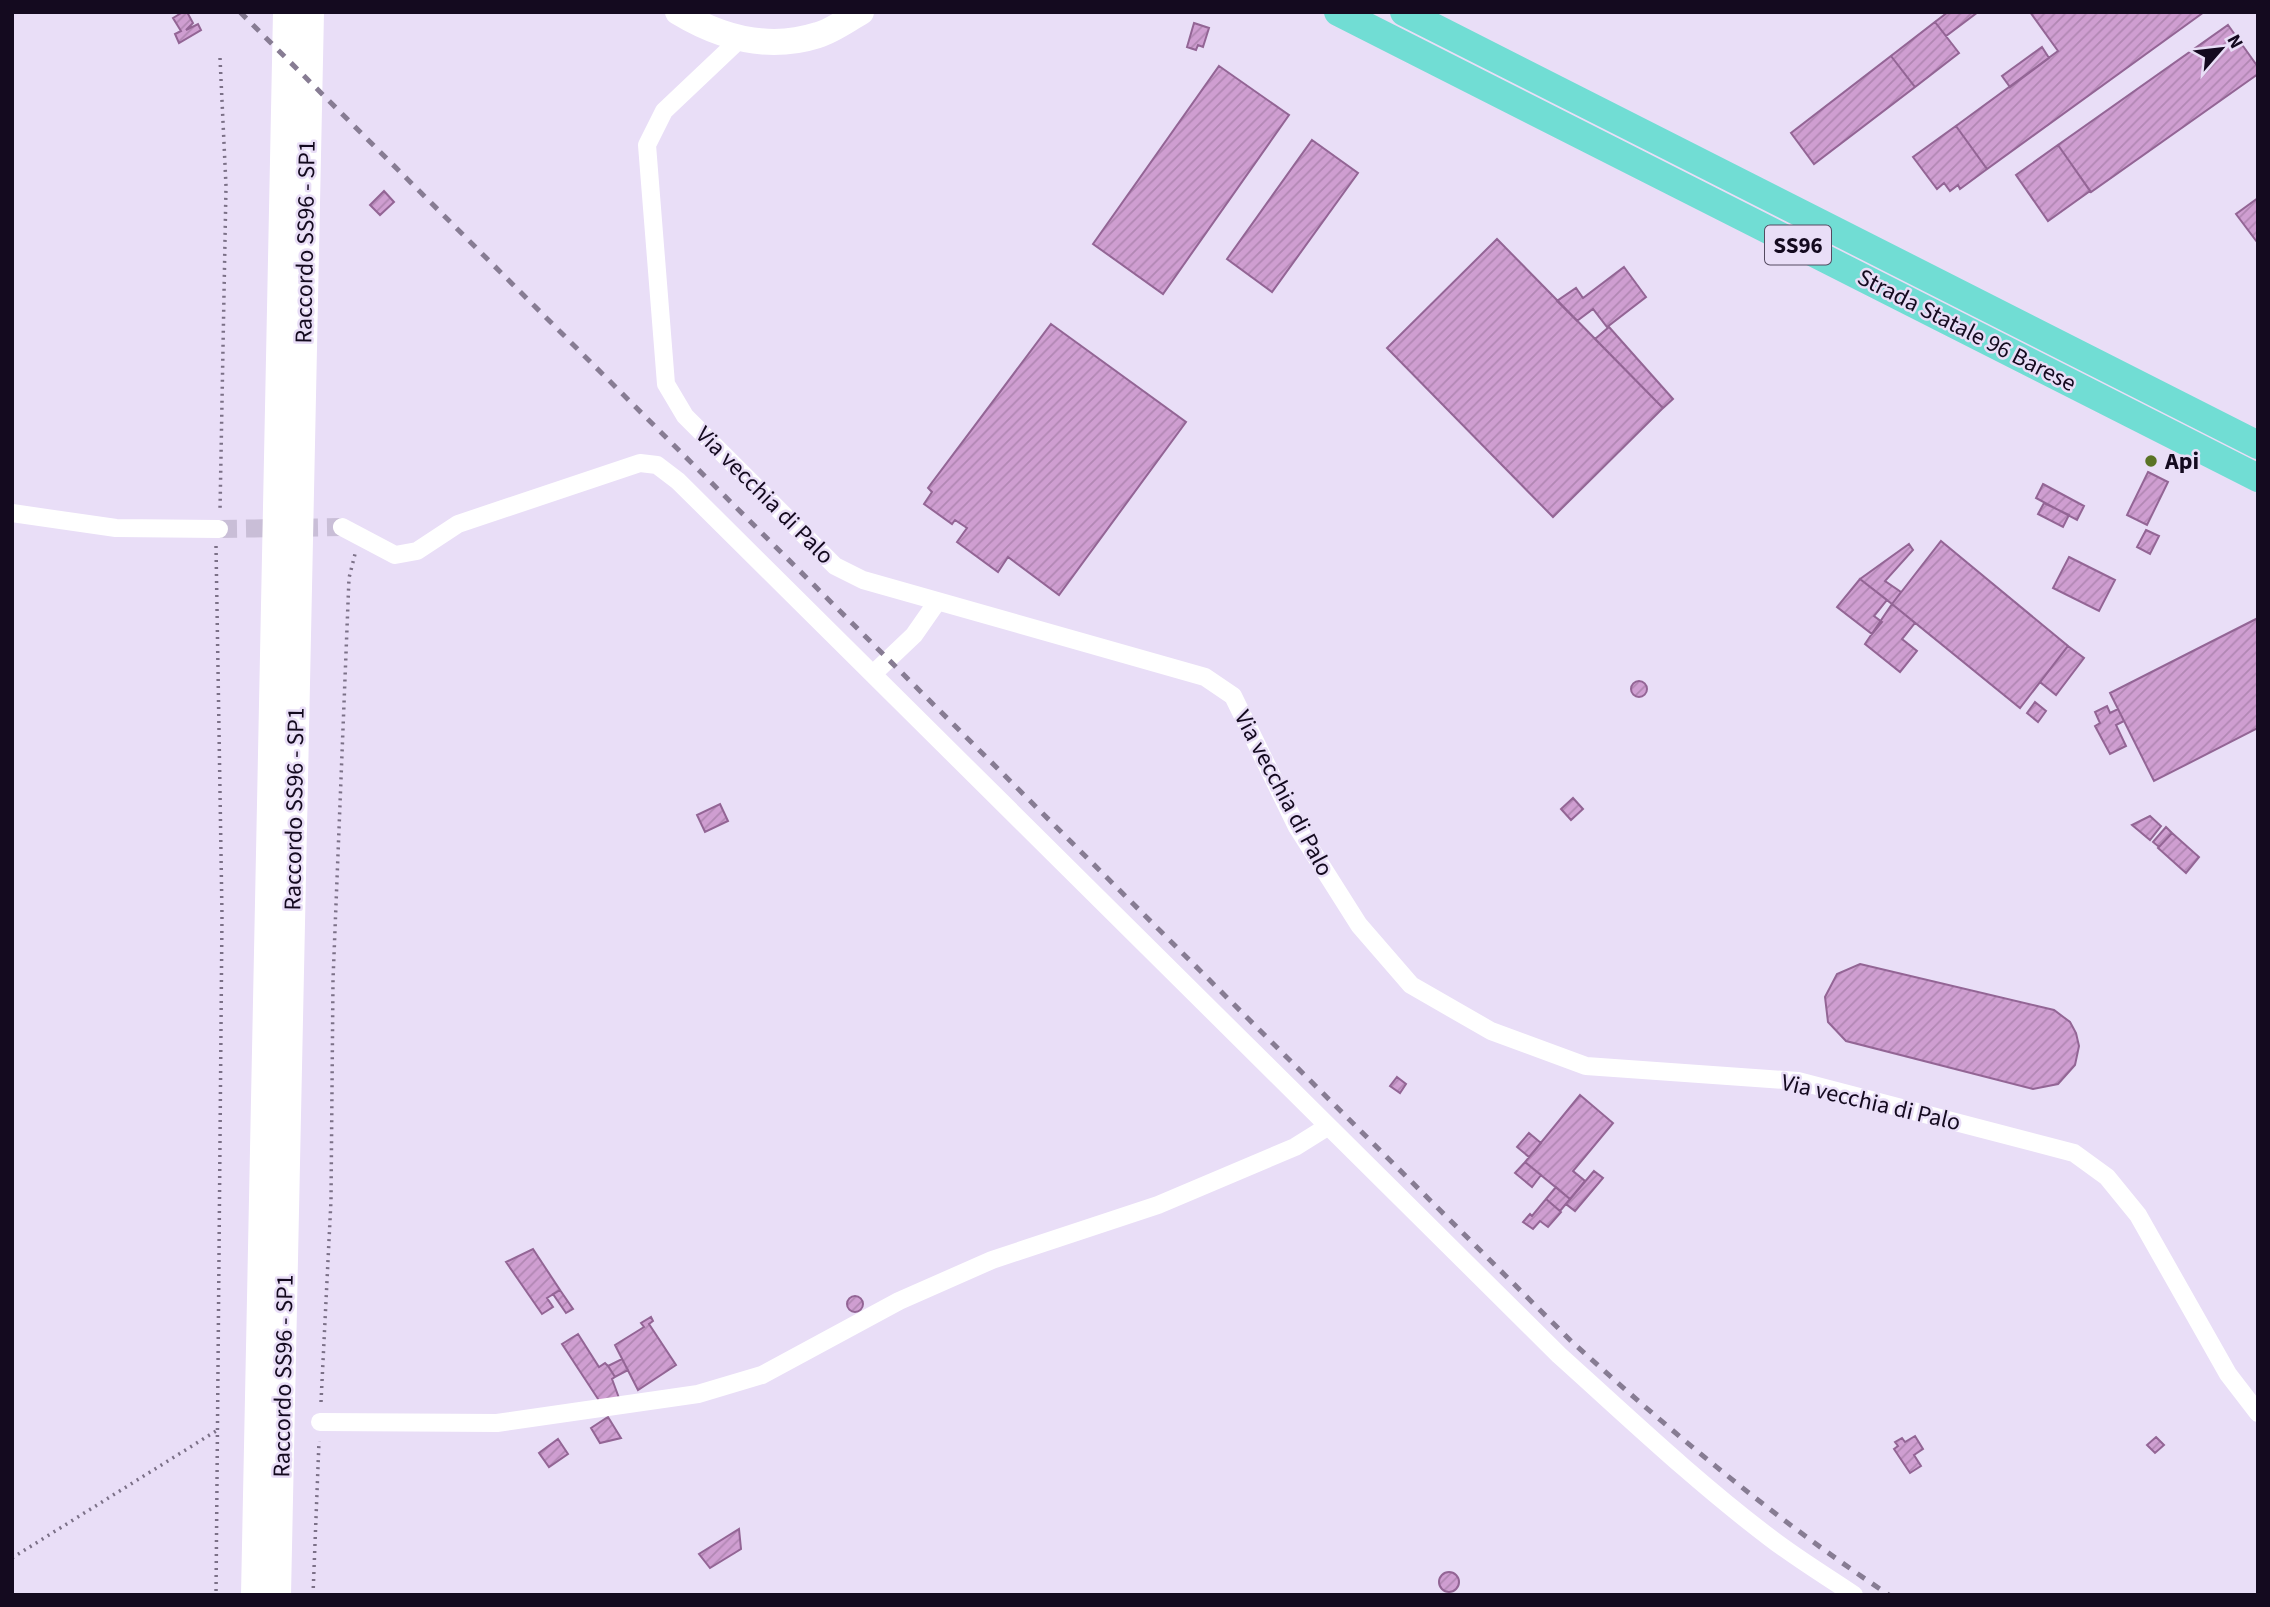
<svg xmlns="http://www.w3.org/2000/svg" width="2270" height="1607" font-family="'Source Sans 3',sans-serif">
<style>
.building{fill:url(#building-hatch);stroke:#936595;stroke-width:2}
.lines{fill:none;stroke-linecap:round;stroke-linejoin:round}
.street-tunnel{stroke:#c9bed7;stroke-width:18;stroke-dasharray:18 9;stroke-linecap:butt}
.path{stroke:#7b7087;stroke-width:3.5;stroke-dasharray:2 5;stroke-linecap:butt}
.street{stroke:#fff;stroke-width:18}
.secondary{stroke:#fff;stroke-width:26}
.primary{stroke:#71ddd4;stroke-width:28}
.rail{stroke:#877c93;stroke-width:5;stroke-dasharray:9 9;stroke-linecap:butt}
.poi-dot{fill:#5a7325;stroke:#e9def7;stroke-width:2.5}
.labels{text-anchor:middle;stroke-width:5;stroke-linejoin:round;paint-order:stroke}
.shield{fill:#e9def7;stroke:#544a60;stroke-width:2}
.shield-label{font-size:23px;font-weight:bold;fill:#140a1f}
.street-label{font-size:24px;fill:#140a1f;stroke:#e9def7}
.poi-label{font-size:24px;font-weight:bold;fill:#140a1f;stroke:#e9def7;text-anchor:start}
</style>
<defs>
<pattern id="building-hatch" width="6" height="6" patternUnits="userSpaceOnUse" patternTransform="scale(1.75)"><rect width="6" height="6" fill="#cf9ed1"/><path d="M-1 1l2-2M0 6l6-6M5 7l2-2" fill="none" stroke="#b187b3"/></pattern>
</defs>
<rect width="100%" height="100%" fill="#e9def7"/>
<path class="building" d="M183 12H187L193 23 186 30 198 24 201 30 179 43 175 34 181 31 173 18Z
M1948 12H1978L1946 36 1935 22Z
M2030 12H2204L1987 169 1956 126 2058 51Z
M1935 22 1959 53 1915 87 1891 56Z
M1194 23 1209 28 1203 47 1198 45 1196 50 1187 47Z
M2228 25 2258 67V74L2091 192 2058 145Z
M2042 47 2049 58 2010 87 2002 76Z
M1891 56 1915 87 1814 164 1791 133Z
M1219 66 1289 115 1163 294 1093 244Z
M1956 126 1987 169 1960 189 1958 185 1950 191 1944 183 1937 189 1913 157Z
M1312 140 1358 173 1272 292 1227 259Z
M2058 145 2090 191 2048 221 2016 175Z
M384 191 394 202 380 215 370 205Z
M2258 198V241L2257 242 2236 214Z
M1497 239 1663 408 1553 517 1387 348Z
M1624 267 1646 297 1607 327 1593 309 1577 321 1557 301 1576 288 1583 298Z
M1051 324 1186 422 1059 595 1008 557 998 572 957 542 967 528 955 520 952 524 924 504 932 492 928 488Z
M1609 327 1673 399 1663 408 1595 339Z
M2148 472 2168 482 2147 525 2127 515Z
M2043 484 2084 506 2077 520 2036 498Z
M2044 503 2069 515 2063 527 2038 514Z
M2146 530 2159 536 2150 554 2137 547Z
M1941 541 2068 646 2020 708 1892 604Z
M1909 544 1913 550 1885 581 1901 592 1892 604 1860 579Z
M2069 557 2115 580 2099 611 2053 588Z
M1860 579 1887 600 1874 616 1882 622 1872 634 1837 607Z
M1892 604 1915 623 1902 639 1917 651 1900 672 1865 644Z
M2258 618V728L2154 781 2110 693Z
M2068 646 2084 658 2056 695 2040 682Z
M1631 689a8 8 0 1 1 16 0a8 8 0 1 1-16 0Z
M2035 702 2046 711 2038 722 2027 713Z
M2107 706 2110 713 2118 709 2124 721 2116 725 2126 746 2110 754 2095 726 2100 723 2095 712Z
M1573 798 1583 809 1571 820 1561 809Z
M720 804 728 821 705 832 697 815Z
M2150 816 2161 826 2150 840 2132 825Z
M2166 827 2172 833 2159 847 2153 842Z
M2172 833 2199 857 2186 873 2158 848Z
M1860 964 2054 1010 2070 1022 2076 1033 2079 1046 2075 1065 2058 1084 2033 1089 1846 1041 1828 1022 1825 997 1837 974Z
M1397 1077 1406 1084 1400 1093 1390 1086Z
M1580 1095 1613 1123 1573 1171 1585 1181 1570 1199 1525 1162Z
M1529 1133 1541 1143 1529 1157 1517 1147Z
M1525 1162 1541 1175 1532 1187 1515 1173Z
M1594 1171 1603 1178 1575 1211 1566 1204Z
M1556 1187 1570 1199 1560 1211 1546 1199Z
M1546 1199 1561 1212 1548 1227 1540 1221 1533 1229 1523 1222 1530 1214 1532 1216Z
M533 1249 560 1290 547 1298 553 1307 542 1314 506 1262Z
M560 1290 573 1309 566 1313 553 1294Z
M847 1304a8 8 0 1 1 16 0a8 8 0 1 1-16 0Z
M651 1317 653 1321 649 1324 676 1365 638 1390 615 1345 644 1327 641 1323Z
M578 1334 599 1367 605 1363 608 1366 615 1377 612 1379 619 1398 600 1402 562 1344Z
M622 1359 628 1370 615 1377 608 1366Z
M608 1417 621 1438 600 1443 591 1428Z
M1915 1436 1923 1449 1914 1455 1921 1466 1910 1473 1894 1449 1898 1446 1895 1442 1902 1438 1905 1442Z
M2156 1437 2164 1445 2155 1453 2147 1445Z
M558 1439 568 1454 549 1467 539 1453Z
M739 1529 741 1549 710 1568 699 1554Z
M1439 1582a10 10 0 1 1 20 0a10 10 0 1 1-20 0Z"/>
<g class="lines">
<path class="street-tunnel" d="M219 529 342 527"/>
<path class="path" d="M220 58 226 186 220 511
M216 546 222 915 216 1595
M321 1402 331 1200 333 980 349 578 355 554
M12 1558 216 1431
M313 1595 319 1441"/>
<path class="street" d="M739 40 664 111 647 145 666 384 685 416 835 566 863 580 1205 677 1233 696 1297 827 1359 925 1411 985 1491 1031 1586 1066 1798 1081 2074 1153 2107 1177 2138 1215 2228 1374 2258 1413
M12 513 116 528 219 529
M342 527 395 555 417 551 458 524 640 463 657 465 678 481 1559 1355C1628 1417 1695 1481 1769 1537 1796 1558 1826 1576 1854 1595
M874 673 914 635 937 602
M320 1422 497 1423 698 1394 762 1375 899 1301 992 1260 1158 1205 1295 1147 1327 1127"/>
<path class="secondary" d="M678 12C721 38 768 51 818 35 832 31 847 20 861 12
M254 1595 286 12
M278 1595 311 12"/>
<path class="primary" d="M1338 12 2258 478
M1404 12 2258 445"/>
<path class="rail" d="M240 12 1570 1340C1671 1432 1775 1519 1889 1595"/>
</g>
<circle class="poi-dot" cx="2151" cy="461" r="7"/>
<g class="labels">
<rect class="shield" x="1765" y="225.5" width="66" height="39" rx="5"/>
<g class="shield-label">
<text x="1798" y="253">SS96</text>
</g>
<g class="street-label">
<text transform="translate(305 242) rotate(-89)" y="8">Raccordo SS96 - SP1</text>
<text transform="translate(1967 330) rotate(27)" y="8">Strada Statale 96 Barese</text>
<text transform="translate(765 495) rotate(45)" y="8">Via vecchia di Palo</text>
<text transform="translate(1284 793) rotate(62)" y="8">Via vecchia di Palo</text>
<text transform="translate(294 809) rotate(-89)" y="8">Raccordo SS96 - SP1</text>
<text transform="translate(1871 1102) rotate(13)" y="8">Via vecchia di Palo</text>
<text transform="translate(283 1376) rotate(-89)" y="8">Raccordo SS96 - SP1</text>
</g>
<g class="poi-label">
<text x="2165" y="469">Api</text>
</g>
</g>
<rect width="2270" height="1607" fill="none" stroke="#140a1f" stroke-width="28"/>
<g transform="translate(2221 49) rotate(62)" stroke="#e9def7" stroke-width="5" paint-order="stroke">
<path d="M0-5L12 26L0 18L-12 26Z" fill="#140a1f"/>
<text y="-10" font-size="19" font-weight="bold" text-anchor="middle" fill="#140a1f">N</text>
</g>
</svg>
